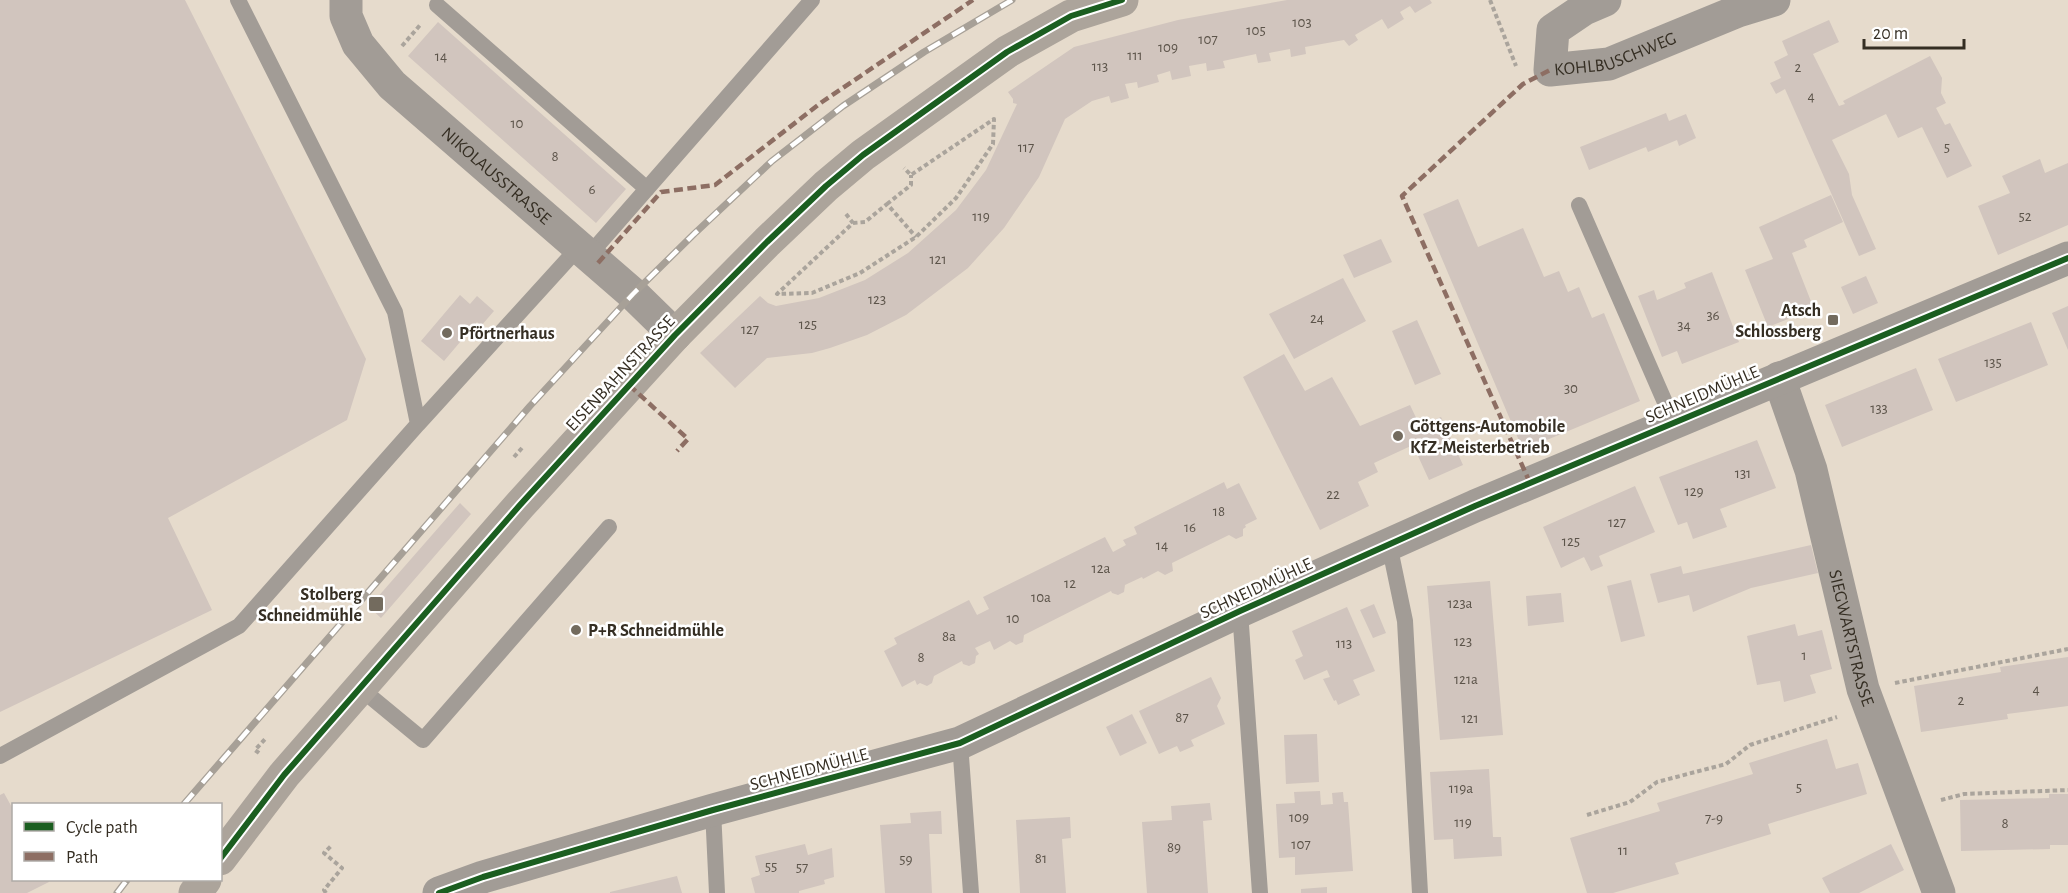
<svg xmlns="http://www.w3.org/2000/svg" width="2068" height="893" font-family="'Alegreya Sans',sans-serif">
<style>
.building{fill:#d1c5be}
.lines{fill:none;stroke-linecap:round;stroke-linejoin:round}
.path{stroke:#aaa49c;stroke-width:4;stroke-dasharray:4.5 3;stroke-linecap:butt}
.service{stroke:#a29c96;stroke-width:16}
.minor{stroke:#a29c96;stroke-width:33}
.secondary{stroke:#aca49b;stroke-width:33}
.rail-casing{stroke:#a7a097;stroke-width:7}
.rail{stroke:#fff;stroke-width:4.5;stroke-dasharray:14;stroke-linecap:butt}
.quiet{stroke:#8d6e63;stroke-width:4.5;stroke-dasharray:9 4.5;stroke-linecap:butt}
.cycleway-casing{stroke:#fff;stroke-width:10}
.cycleway{stroke:#1b5e20;stroke-width:6}
.poi-dot{fill:#736b5e;stroke:#fff;stroke-width:2}
.labels{text-anchor:middle;stroke-width:5;stroke-linejoin:round;paint-order:stroke}
.number-label{font-size:15px;fill:#5c544a}
.street-label{font-size:18px;fill:#352e23;stroke:#fff}
.poi-label{font-size:18px;font-weight:bold;fill:#352e23;stroke:#fff;text-anchor:start}
</style>
<rect width="100%" height="100%" fill="#e6dbcc"/>
<path class="building" d="M0 0H185L366 359 347 420 168 518 212 610 0 712Z
M1287 0H1430L1432 3 1415 13 1410 6 1400 12 1404 19 1388 29 1382 19 1355 35 1358 40 1349 46 1344 40 1305 47 1306 54 1291 57 1290 49 1269 53 1271 61 1258 63 1256 54 1223 61 1225 68 1207 71 1206 63 1189 66 1191 76 1172 80 1170 71 1157 75 1159 82 1138 88 1137 82 1125 84 1129 98 1111 103 1109 96 1092 101 1065 119 1039 177 1004 228 968 268 906 315 867 335 830 348 812 353 767 358 735 388 700 353 760 296 768 303 776 306 819 298 865 280 908 253 956 210 986 170 1017 104 1013 103V99L1008 92 1074 47 1178 20Z
M1829 20 1839 42 1813 54 1839 106 1845 104 1843 101 1930 56 1942 78 1941 93 1946 103 1936 108 1945 125 1950 123 1972 166 1947 178 1922 127 1898 138 1886 114 1832 140 1849 174 1852 195 1876 249 1859 256 1785 89 1776 94 1770 83 1781 78 1774 62 1788 55 1782 41Z
M438 22 626 189 596 223 408 56Z
M1666 113 1669 121 1686 114 1696 138 1679 146 1677 140 1648 152 1646 147 1589 170 1580 147Z
M2040 159 2045 173 2068 163V225L1998 255 1978 206 2010 193 2002 176Z
M1831 195 1843 222 1804 240 1807 247 1792 253 1814 309 1768 327 1745 270 1773 259 1759 227Z
M1458 199 1478 247 1523 228 1544 277 1559 271 1568 292 1579 287 1592 318 1604 313 1640 401 1523 450 1423 214Z
M1381 239 1392 262 1354 278 1343 255Z
M1712 272 1739 342 1682 364 1677 351 1662 357 1638 296 1654 290 1657 300 1686 288 1684 283Z
M1866 276 1878 303 1853 314 1841 287Z
M1343 278 1366 321 1294 359 1269 314Z
M460 295 470 304 477 296 494 311 481 326 477 322 444 361 421 341Z
M2068 306V350L2052 313Z
M1417 320 1441 374 1415 385 1392 331Z
M2031 322 2048 365 1956 402 1938 359Z
M1284 354 1305 391 1332 377 1360 426 1410 405 1420 426 1441 417 1463 465 1429 480 1413 445 1374 463 1378 472 1358 482 1369 506 1320 530 1243 377Z
M1916 368 1933 410 1842 447 1825 405Z
M1757 440 1776 488 1720 509 1727 527 1693 539 1687 522 1678 525 1659 477Z
M1224 482 1227 489 1239 483 1257 519 1245 525 1246 527 1243 529V536L1236 539 1229 535 1172 563 1173 571 1165 575 1158 571 1143 579 1142 577 1125 585 1124 592 1118 595 1112 593 1111 591 1024 635 1023 642 1016 645 1010 641 994 650 990 641 975 648 979 654 976 656 975 663 969 666 963 664 962 661 934 676 932 683 927 686 920 683 917 685 915 680 902 687 884 651 897 644 894 638 969 600 977 615 989 609 983 597 1105 537 1113 552 1126 545 1123 540 1137 534 1134 527Z
M1635 486 1655 532 1599 556 1603 566 1591 571 1584 557 1561 568 1543 527Z
M460 503 471 514 381 618 369 607Z
M1811 545 1818 573 1751 588 1693 612 1689 595 1658 603 1650 574 1681 566 1683 574Z
M1631 580 1645 636 1621 642 1607 586Z
M1490 581 1503 735 1440 740 1427 586Z
M1561 593 1564 622 1528 626 1526 596Z
M1374 604 1386 633 1373 638 1360 610Z
M1347 607 1375 671 1353 680 1360 695 1338 705 1336 700 1334 701 1323 679 1330 677 1327 670 1304 680 1295 660 1303 656 1292 631Z
M1795 624 1798 636 1822 630 1832 669 1810 675 1816 693 1784 702 1780 681 1757 685 1747 636Z
M2068 657V706L2007 714 2008 719 1921 732 1914 686 2001 672 2000 667Z
M1211 677 1221 698 1217 706 1225 724 1191 740 1194 746 1180 752 1177 746 1159 754 1139 711Z
M1132 714 1147 743 1120 756 1106 727Z
M1317 734 1319 782 1286 784 1284 735Z
M1827 739 1836 769 1858 763 1867 794 1768 824 1771 834 1675 863 1679 874 1613 893H1587L1570 838 1660 811 1657 803 1753 774 1749 763Z
M1489 769 1493 837H1501L1502 856 1454 859 1453 839 1434 840 1430 772Z
M1320 791 1321 805 1333 804 1332 793 1343 792 1344 802H1348L1353 871 1295 875V857L1279 858 1276 804 1295 803 1294 792Z
M4 793 14 811V880H48L49 882 27 893H0V795Z
M2049 794H2068V845H2050V849L1961 851 1960 800 2049 798Z
M1210 803 1212 820 1203 821 1208 893H1147L1142 822 1172 820 1171 806Z
M941 811 942 834H929L932 893H885L880 825 911 823 910 813Z
M1070 817 1071 838 1062 839 1066 893H1020L1016 820Z
M805 844 808 855 832 848 834 877 824 880 825 884 799 891V893H755L751 878 760 875 755 856Z
M1891 844 1904 870 1859 893H1830L1822 878Z
M677 876 682 893H610V892Z
M1327 887V893H1301V889Z"/>
<g class="lines">
<path class="path" d="M1490 0 1516 66
M402 46 421 24
M887 204 911 185V175
M846 214 853 223 777 294 812 293 860 273 916 237 956 198 993 144 994 119 911 175 904 168
M853 223 865 222 887 204 916 237
M514 457 522 448 524 450
M1895 683 2068 649
M259 753 255 750 266 738
M1941 800 1964 794 2068 790
M1587 815 1630 802 1657 782 1726 764 1750 745 1837 717
M326 893 324 890 342 868 324 853 331 846"/>
<path class="service" d="M437 5 647 189
M1579 205 1674 423
M589 255 812 0
M418 424 579 247
M1389 544 1405 621 1420 893
M1240 611 1260 893
M360 688 423 740 609 527
M960 743 971 893
M0 756 239 626 418 424 395 312 238 0
M713 810 717 893"/>
<g class="minor">
<path id="s1" d="M346 0V16L358 44 392 85 633 294 675 335"/>
<path id="s2" d="M1605 0 1584 9 1553 30 1550 70 1609 64 1738 11 1774 0"/>
<path id="s3" d="M1779 378 1811 470 1863 689 1939 893"/>
<path d="M439 893 483 877 713 810 960 743 1240 611 1475 506 2068 258"/>
</g>
<path class="secondary" d="M220 859 284 775 520 505 675 335 767 242 826 186 863 155 1007 52 1071 16 1122 0
M195 893 205 880"/>
<g class="rail-casing">
<path id="rail" d="M184 804 530 406 633 294 694 234 772 161 843 106 924 52 1012 0
M117 893 127 880"/>
</g>
<use href="#rail" class="rail"/>
<path class="quiet" d="M598 263 661 192 715 185 822 102 973 0
M629 385 688 439 677 451
M1530 483 1402 196 1523 84 1550 70"/>
<g class="cycleway-casing">
<path id="cycleway" d="M220 859 284 775 520 505 675 335 767 242 826 186 863 155 1007 52 1071 16 1122 0
M439 893 483 877 713 810 960 743 1240 611 1475 506 2068 258"/>
</g>
<use href="#cycleway" class="cycleway"/>
</g>
<g class="poi-dot">
<rect x="1827" y="314" width="12" height="12" rx="3"/>
<circle cx="447" cy="333" r="6"/>
<circle cx="1398" cy="436" r="6"/>
<rect x="368" y="596" width="16" height="16" rx="3"/>
<circle cx="576" cy="630" r="6"/>
</g>
<g class="labels">
<g class="number-label">
<text x="1302" y="27">103</text>
<text x="1256" y="35">105</text>
<text x="1208" y="44">107</text>
<text x="1168" y="52">109</text>
<text x="1135" y="60">111</text>
<text x="441" y="61">14</text>
<text x="1100" y="71">113</text>
<text x="1798" y="72">2</text>
<text x="1811" y="101">4</text>
<text x="517" y="128">10</text>
<text x="1026" y="152">117</text>
<text x="1947" y="152">5</text>
<text x="555" y="161">8</text>
<text x="592" y="194">6</text>
<text x="981" y="221">119</text>
<text x="2025" y="221">52</text>
<text x="938" y="264">121</text>
<text x="877" y="304">123</text>
<text x="1713" y="320">36</text>
<text x="1317" y="323">24</text>
<text x="808" y="329">125</text>
<text x="1684" y="330">34</text>
<text x="750" y="334">127</text>
<text x="1993" y="367">135</text>
<text x="1571" y="393">30</text>
<text x="1879" y="413">133</text>
<text x="1743" y="478">131</text>
<text x="1694" y="496">129</text>
<text x="1333" y="499">22</text>
<text x="1219" y="516">18</text>
<text x="1617" y="527">127</text>
<text x="1190" y="532">16</text>
<text x="1571" y="546">125</text>
<text x="1162" y="550">14</text>
<text x="1101" y="573">12a</text>
<text x="1070" y="588">12</text>
<text x="1041" y="602">10a</text>
<text x="1460" y="608">123a</text>
<text x="1013" y="623">10</text>
<text x="949" y="641">8a</text>
<text x="1463" y="646">123</text>
<text x="1344" y="648">113</text>
<text x="1804" y="660">1</text>
<text x="921" y="662">8</text>
<text x="1466" y="684">121a</text>
<text x="2036" y="694">4</text>
<text x="1961" y="705">2</text>
<text x="1182" y="722">87</text>
<text x="1470" y="723">121</text>
<text x="1799" y="792">5</text>
<text x="1461" y="793">119a</text>
<text x="1299" y="822">109</text>
<text x="1714" y="823">7-9</text>
<text x="1463" y="827">119</text>
<text x="2005" y="828">8</text>
<text x="1301" y="849">107</text>
<text x="1174" y="852">89</text>
<text x="1623" y="855">11</text>
<text x="1041" y="863">81</text>
<text x="906" y="864">59</text>
<text x="771" y="871">55</text>
<text x="802" y="872">57</text>
</g>
<g class="street-label">
<text dy="6" stroke="none"><textPath href="#s2" startOffset="168">KOHLBUSCHWEG</textPath></text>
<text dy="6" stroke="none"><textPath href="#s1" startOffset="238">NIKOLAUSSTRASSE</textPath></text>
<text transform="translate(620 373) rotate(-47)" y="6">EISENBAHNSTRASSE</text>
<text transform="translate(1702 394) rotate(-23)" y="6">SCHNEIDMÜHLE</text>
<text transform="translate(1256 588) rotate(-25)" y="6">SCHNEIDMÜHLE</text>
<text dy="6" stroke="none"><textPath href="#s3" startOffset="270">SIEGWARTSTRASSE</textPath></text>
<text transform="translate(809 769) rotate(-15)" y="6">SCHNEIDMÜHLE</text>
</g>
<g class="poi-label">
<text x="1821" y="316" text-anchor="end">Atsch<tspan x="1821" dy="21">Schlossberg</tspan></text>
<text x="459" y="339">Pförtnerhaus</text>
<text x="1410" y="432">Göttgens-Automobile<tspan x="1410" dy="21">KfZ-Meisterbetrieb</tspan></text>
<text x="362" y="600" text-anchor="end">Stolberg<tspan x="362" dy="21">Schneidmühle</tspan></text>
<text x="588" y="636">P+R Schneidmühle</text>
</g>
</g>
<rect x="12" y="803" width="210" height="78" fill="#ffffff" stroke="#aeaba7" stroke-width="1.5"/>
<rect x="24" y="822" width="30" height="9" fill="#1b5e20" stroke="#aeaba7" stroke-width="1.5"/>
<text x="66" y="833" font-size="18" fill="#352e23">Cycle path</text>
<rect x="24" y="852" width="30" height="9" fill="#8d6e63" stroke="#aeaba7" stroke-width="1.5"/>
<text x="66" y="863" font-size="18" fill="#352e23">Path</text>
<path d="M1864 39v9h100v-9" fill="none" stroke="#352e23" stroke-width="3"/>
<text x="1873" y="39" font-size="18" fill="#352e23" stroke="#ffffff" stroke-width="4.5" paint-order="stroke">20 m</text>
</svg>
